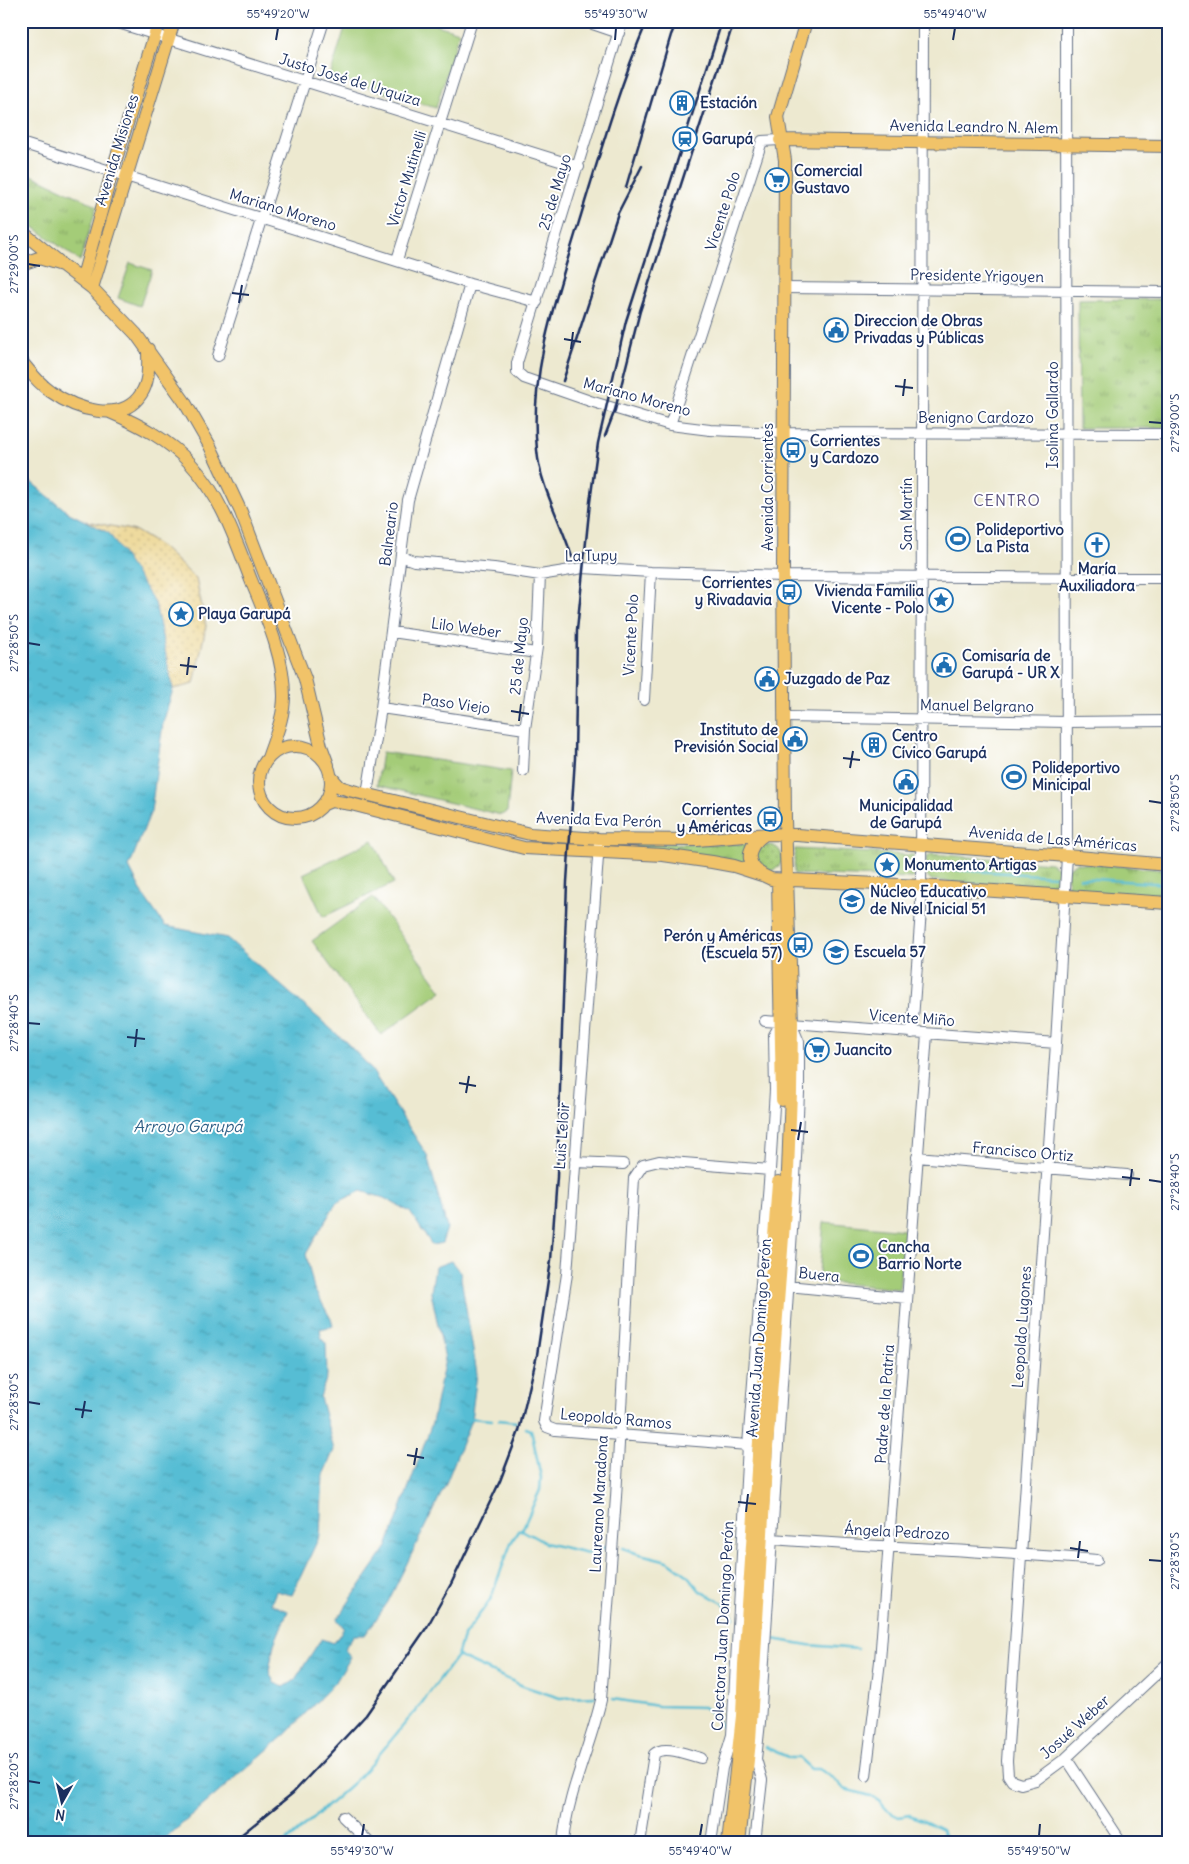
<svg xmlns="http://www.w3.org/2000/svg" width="1189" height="1864" font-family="Delius,sans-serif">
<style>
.grass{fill:url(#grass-dots);stroke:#607e6b}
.sand{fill:url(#sand-dots);stroke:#84847e}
.park{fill:url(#park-tufts);stroke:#607e6b}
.pitch{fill:#a4cc78;stroke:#607e6b}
.water{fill:url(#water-ripples);stroke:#387699}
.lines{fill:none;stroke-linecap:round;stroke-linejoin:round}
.stream{stroke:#56bdd4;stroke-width:2.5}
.minor-casing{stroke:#647086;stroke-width:12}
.major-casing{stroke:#647086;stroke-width:14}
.minor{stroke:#fff;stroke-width:10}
.major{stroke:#f1c369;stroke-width:12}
.rail{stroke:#1b2f5e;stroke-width:2.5}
.ticks{fill:none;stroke:#1b2f5e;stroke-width:2}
.labels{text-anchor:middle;stroke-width:4;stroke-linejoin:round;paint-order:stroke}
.street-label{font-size:15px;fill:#1b2f5e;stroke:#fff}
.poi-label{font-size:15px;font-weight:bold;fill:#1b2f5e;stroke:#fff;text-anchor:start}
.neighbourhood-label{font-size:16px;letter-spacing:1px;fill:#5a5280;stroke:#fff}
.water-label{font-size:16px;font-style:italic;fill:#306187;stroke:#fff}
.neatline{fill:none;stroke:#1b2f5e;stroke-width:2}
.ticks-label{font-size:12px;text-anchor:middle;fill:#1b2f5e}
</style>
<defs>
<pattern id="grass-dots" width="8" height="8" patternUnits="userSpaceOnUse" patternTransform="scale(1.25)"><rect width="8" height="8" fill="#a4cc78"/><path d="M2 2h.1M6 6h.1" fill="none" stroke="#85a666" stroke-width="1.8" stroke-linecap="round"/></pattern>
<pattern id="sand-dots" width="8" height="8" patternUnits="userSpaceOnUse" patternTransform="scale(1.25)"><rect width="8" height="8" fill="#eeda9e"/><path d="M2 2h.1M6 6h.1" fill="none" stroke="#ccbb8a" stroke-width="1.8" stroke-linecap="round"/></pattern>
<pattern id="park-tufts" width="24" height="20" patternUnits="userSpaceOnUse" patternTransform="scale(1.25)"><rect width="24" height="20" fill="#a4cc78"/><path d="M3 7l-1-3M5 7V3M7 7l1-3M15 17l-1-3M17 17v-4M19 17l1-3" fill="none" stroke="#85a666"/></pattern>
<pattern id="water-ripples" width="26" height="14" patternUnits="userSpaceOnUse" patternTransform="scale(1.25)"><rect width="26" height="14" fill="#56bdd4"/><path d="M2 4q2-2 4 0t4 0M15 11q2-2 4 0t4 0" fill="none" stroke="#469aaf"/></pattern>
</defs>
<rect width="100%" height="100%" fill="#fff"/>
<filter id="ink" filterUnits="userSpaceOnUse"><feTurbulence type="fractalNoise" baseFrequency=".02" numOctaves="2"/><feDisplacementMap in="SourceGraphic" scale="10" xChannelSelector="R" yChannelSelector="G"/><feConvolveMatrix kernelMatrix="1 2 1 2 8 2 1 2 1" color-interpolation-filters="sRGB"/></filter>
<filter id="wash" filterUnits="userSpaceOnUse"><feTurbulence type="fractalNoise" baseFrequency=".0096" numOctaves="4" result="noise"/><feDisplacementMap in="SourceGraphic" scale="20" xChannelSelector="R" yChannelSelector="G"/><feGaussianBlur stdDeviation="1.12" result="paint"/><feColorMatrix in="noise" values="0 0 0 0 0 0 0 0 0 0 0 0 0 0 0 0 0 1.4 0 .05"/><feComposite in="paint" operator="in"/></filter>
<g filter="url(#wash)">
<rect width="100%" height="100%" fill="#ede9d0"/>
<path class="grass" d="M756 858a13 13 0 1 1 26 0a13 13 0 1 1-26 0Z"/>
<path class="sand" d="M86 521 136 531 162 547 196 579 206 626 194 684 173 689 155 603Z"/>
<path class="park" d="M21 170 97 206 80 261 21 218Z
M1168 299V428H1079L1078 300Z
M382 752 511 771 507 812 501 815 377 785Z
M621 843 749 844 748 866 621 848 619 845Z
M795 849 914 855 913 878 794 874Z
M932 854 1051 863 1059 869 1057 887 1052 891 931 880 926 874V858Z
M1076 863 1168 870V898L1077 891 1068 886 1067 869Z"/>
<path class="pitch" d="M347 21H424L459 32 436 108 330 76Z
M130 263 152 270 140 306 118 298Z
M373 840 394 883 323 917 303 874Z
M373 897 442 991 381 1035 312 941Z
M824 1222 904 1230 899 1289 818 1281Z"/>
<path class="water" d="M21 474 69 513 109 533 155 603 173 689 163 723 151 811 129 867 144 896 165 926 227 938 347 1043 369 1066 427 1155 447 1228 442 1243 432 1245 410 1212 384 1198 361 1191 336 1203 306 1254 314 1289 331 1319 333 1326 320 1329 321 1337 326 1343 327 1376 320 1397 334 1450 323 1475 320 1535 292 1595 276 1591 271 1604 288 1611 274 1644 269 1671 274 1683 284 1687 294 1681 321 1639 334 1643 344 1628 337 1619 387 1547 432 1423 445 1359 431 1292 435 1267 451 1261 460 1272 477 1374 471 1420 445 1486 388 1602 365 1635H354L344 1649 351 1657 337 1680 287 1733 160 1843H21Z"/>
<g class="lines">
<path class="stream" d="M943 869 1055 876
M1080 878 1168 884
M469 1418 492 1420
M499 1420 516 1422
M526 1428 531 1430 541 1477 540 1490 522 1530 545 1543 588 1553 608 1546
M623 1548 636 1553 668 1561 687 1575 700 1591 723 1603 734 1618
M773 1639 808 1645 858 1649
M457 1656 523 1686 560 1698 596 1697
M613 1699 658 1706 704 1707 717 1720 727 1733
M765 1747 790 1758H799L811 1769H819L835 1779 844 1789 871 1796 880 1802 889 1812 899 1817 909 1815 922 1820 942 1830 947 1843
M285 1843 353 1783 371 1764 418 1708 457 1656 463 1637 490 1600 511 1543 518 1531 522 1530"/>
</g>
</g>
<g filter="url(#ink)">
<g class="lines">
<g class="minor-casing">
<path id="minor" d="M112 21 579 167
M584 21 619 33
M622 21 517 363V372L524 378 590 401 670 425 710 430 784 433 1168 434
M1066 21 1067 856 1056 1043 1007 1761 1008 1775 1012 1781 1021 1784 1036 1780 1066 1758 1168 1663
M21 26 23 21
M21 143 470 284 537 302
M397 260 472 21
M785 288 1168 292
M218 356 324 21
M670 425 762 141 780 140
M401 556 414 561 494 568 540 575 583 568 651 572 784 576 1168 578
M392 632 536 653
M644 700 651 572
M381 708 525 729
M785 717 1067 722 1168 721
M523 771 525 729 537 647 540 575
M367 794 381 708 408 500 470 284
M599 844 567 1274 544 1421 547 1427 555 1430 748 1445
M765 1021 1056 1043
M912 1033 921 910 923 21
M917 1157 1127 1175
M575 1162 623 1164
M788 1286 907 1298
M772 1539C880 1547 989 1551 1097 1560
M1066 1758 1122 1843
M866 1776 880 1661 927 1034
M343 1817 370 1843
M563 1843C567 1794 590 1748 601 1700L616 1497 634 1178 643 1165 659 1161 770 1170
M640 1843 654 1754C664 1744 688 1755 701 1758
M711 1843 722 1768 732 1735 748 1445 770 1170 775 1090 774 1035 781 1023
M755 1843 762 1780 756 1759 760 1722 794 1200 799 1093V1042L793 1028"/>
</g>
<g class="major-casing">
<path id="major" d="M780 140 1168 146
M21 231 58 261
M21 264 39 258 62 265 92 288 136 334 184 401 210 446 241 512 305 679 321 746 328 765
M82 280 112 172 159 21
M92 288 174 21
M21 361C30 372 38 383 50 391 75 409 121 425 141 394 150 381 148 364 148 349
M110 412C140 425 167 439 190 463 221 496 235 538 251 580 266 617 284 655 284 696 284 718 275 737 268 758
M259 782a36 36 0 1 1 72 0a36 36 0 1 1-72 0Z
M331 777 340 787 353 791 530 834 599 839 697 840 769 834 797 835 1067 856 1168 865
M324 804 331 801 351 804 524 848 663 855 712 862 734 866 762 875
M765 834C742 850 746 869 771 879L921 886 1168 903
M778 880 782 1100
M728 1843 742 1716 744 1665 758 1456 778 1182
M739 1843 750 1741 767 1447 788 1171 791 1092 792 1023 785 820 783 566 785 160 778 117 806 21"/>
</g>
<use href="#minor" class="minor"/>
<use href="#major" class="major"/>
<path class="rail" d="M626 187 671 35 677 21
M563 381 618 213 642 166
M605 436 615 410 640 311 734 21
M572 557C561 521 540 487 537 450 529 371 556 299 578 225 599 156 619 87 647 21
M231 1843 293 1793 366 1715 427 1627 451 1584 500 1481 519 1431 537 1355 551 1260 557 1177 567 882 575 758 577 630 590 502 598 443 626 321 722 21"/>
</g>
</g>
<path class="ticks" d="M276 40 278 28M615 40 616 28M953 40 955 28M28 264 40 266M232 293 249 295M239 303 242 285M564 339 581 342M571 349 573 332M895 386 913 388M903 396 905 379M1149 422 1162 423M28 643 40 645M180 665 197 667M187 675 189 657M511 711 529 714M519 721 521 704M843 758 860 760M850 768 853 751M1149 801 1162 803M28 1023 40 1024M127 1037 145 1039M135 1047 137 1029M459 1083 476 1086M466 1093 469 1076M791 1130 808 1132M798 1140 801 1122M1122 1177 1140 1179M1149 1180 1162 1182M1130 1186 1132 1169M28 1402 40 1404M75 1409 92 1411M82 1418 85 1401M407 1455 424 1458M414 1465 417 1448M738 1502 756 1504M746 1512 748 1494M1070 1548 1088 1551M1078 1558 1080 1541M1149 1560 1162 1561M28 1781 40 1783M362 1836 364 1824M700 1836 702 1824M1039 1836 1040 1824"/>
<defs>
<g id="building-ring" transform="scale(1.25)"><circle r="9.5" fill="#fff" stroke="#1f6fb2" stroke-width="1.5"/><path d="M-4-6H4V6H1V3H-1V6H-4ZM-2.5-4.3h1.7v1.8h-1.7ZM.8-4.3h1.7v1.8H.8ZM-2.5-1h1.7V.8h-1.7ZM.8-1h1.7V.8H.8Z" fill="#1f6fb2"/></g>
<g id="station-ring" transform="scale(1.25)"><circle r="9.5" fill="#fff" stroke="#1f6fb2" stroke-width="1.5"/><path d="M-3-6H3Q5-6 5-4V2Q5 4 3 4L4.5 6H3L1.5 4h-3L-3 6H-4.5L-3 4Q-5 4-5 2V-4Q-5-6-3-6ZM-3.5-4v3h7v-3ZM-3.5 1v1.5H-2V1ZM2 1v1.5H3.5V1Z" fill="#1f6fb2"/></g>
<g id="supermarket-ring" transform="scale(1.25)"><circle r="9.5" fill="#fff" stroke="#1f6fb2" stroke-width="1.5"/><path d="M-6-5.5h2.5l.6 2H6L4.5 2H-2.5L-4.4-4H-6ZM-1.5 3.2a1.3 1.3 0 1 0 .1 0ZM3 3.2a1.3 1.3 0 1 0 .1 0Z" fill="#1f6fb2"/></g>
<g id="civic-ring" transform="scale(1.25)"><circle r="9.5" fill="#fff" stroke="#1f6fb2" stroke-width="1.5"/><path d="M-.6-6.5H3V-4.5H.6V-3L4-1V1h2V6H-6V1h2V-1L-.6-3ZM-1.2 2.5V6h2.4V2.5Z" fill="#1f6fb2"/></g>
<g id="bus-ring" transform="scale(1.25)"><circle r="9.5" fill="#fff" stroke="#1f6fb2" stroke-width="1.5"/><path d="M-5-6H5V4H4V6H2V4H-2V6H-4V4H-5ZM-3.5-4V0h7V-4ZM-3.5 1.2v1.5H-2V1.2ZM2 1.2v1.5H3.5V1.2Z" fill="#1f6fb2"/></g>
<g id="stadium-ring" transform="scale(1.25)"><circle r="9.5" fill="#fff" stroke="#1f6fb2" stroke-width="1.5"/><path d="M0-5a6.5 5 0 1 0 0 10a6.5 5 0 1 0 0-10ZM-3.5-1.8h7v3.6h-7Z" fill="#1f6fb2"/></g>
<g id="church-ring" transform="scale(1.25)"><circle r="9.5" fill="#fff" stroke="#1f6fb2" stroke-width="1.5"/><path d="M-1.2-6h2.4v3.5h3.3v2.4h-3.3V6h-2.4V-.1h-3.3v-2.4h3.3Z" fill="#1f6fb2"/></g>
<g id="sight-ring" transform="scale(1.25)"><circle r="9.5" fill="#fff" stroke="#1f6fb2" stroke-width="1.5"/><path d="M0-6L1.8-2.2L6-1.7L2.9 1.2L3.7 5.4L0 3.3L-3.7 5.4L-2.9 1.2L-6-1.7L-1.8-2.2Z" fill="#1f6fb2"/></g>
<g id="school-ring" transform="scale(1.25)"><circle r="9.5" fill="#fff" stroke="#1f6fb2" stroke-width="1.5"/><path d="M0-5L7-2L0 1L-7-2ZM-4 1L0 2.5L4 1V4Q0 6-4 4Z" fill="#1f6fb2"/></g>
</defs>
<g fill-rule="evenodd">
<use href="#building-ring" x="682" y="103"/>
<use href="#station-ring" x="685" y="139"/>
<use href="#supermarket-ring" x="777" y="180"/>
<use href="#civic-ring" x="836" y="330"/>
<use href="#bus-ring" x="793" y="450"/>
<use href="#stadium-ring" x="958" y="539"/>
<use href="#church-ring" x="1097" y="545"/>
<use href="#bus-ring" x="789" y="592"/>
<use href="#sight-ring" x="941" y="600"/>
<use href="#sight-ring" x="181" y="614"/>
<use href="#civic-ring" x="944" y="665"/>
<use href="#civic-ring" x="767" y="679"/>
<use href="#civic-ring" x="795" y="739"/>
<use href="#building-ring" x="874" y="745"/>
<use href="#stadium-ring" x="1014" y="777"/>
<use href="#civic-ring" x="906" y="782"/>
<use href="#bus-ring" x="770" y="819"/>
<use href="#sight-ring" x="887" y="865"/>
<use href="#school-ring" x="852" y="901"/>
<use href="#bus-ring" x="800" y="945"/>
<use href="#school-ring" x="836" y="952"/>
<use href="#supermarket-ring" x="817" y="1050"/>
<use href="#stadium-ring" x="861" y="1256"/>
</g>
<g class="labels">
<g class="street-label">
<text transform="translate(350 80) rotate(17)" y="5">Justo José de Urquiza</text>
<text transform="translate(974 127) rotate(1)" y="5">Avenida Leandro N. Alem</text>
<text transform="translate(117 150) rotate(-73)" y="5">Avenida Misiones</text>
<text transform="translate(407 179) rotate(-73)" y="5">Victor Mutinelli</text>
<text transform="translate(555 192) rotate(-73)" y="5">25 de Mayo</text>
<text transform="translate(283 210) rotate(17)" y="5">Mariano Moreno</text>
<text transform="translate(723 211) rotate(-72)" y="5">Vicente Polo</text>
<text transform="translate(977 276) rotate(1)" y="5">Presidente Yrigoyen</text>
<text transform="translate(637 397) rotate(15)" y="5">Mariano Moreno</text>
<text transform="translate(1053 415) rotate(-90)" y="5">Isolina Gallardo</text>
<text x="976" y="423">Benigno Cardozo</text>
<text transform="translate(768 487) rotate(-90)" y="5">Avenida Corrientes</text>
<text transform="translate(907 514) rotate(-90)" y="5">San Martín</text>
<text transform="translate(389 534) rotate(-83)" y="5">Balneario</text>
<text transform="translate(591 556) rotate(-1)" y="5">La Tupy</text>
<text transform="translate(466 628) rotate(8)" y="5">Lilo Weber</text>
<text transform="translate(631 635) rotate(-87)" y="5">Vicente Polo</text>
<text transform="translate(519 656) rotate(-84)" y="5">25 de Mayo</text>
<text transform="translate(456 704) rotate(8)" y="5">Paso Viejo</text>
<text transform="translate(977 706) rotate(1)" y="5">Manuel Belgrano</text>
<text transform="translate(599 820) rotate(2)" y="5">Avenida Eva Perón</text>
<text transform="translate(1053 839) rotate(5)" y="5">Avenida de Las Américas</text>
<text transform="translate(912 1018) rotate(4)" y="5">Vicente Miño</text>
<text transform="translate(562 1136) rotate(-86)" y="5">Luis Leloir</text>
<text transform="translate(1023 1152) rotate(5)" y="5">Francisco Ortiz</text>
<text transform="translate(819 1275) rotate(6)" y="5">Buera</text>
<text transform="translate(1022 1327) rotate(-86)" y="5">Leopoldo Lugones</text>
<text transform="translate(759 1338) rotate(-86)" y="5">Avenida Juan Domingo Perón</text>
<text transform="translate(885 1404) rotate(-86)" y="5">Padre de la Patria</text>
<text transform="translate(616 1419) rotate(5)" y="5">Leopoldo Ramos</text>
<text transform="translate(599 1504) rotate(-87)" y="5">Laureano Maradona</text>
<text transform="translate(897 1532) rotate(3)" y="5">Ángela Pedrozo</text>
<text transform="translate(723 1626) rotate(-87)" y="5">Colectora Juan Domingo Perón</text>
<text transform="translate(1075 1727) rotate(-42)" y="5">Josué Weber</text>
</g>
<g class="poi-label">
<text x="700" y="108">Estación</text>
<text x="702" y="144">Garupá</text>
<text x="794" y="176">Comercial<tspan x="794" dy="17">Gustavo</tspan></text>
<text x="854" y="326">Direccion de Obras<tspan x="854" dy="17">Privadas y Públicas</tspan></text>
<text x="810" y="446">Corrientes<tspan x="810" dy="17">y Cardozo</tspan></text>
<text x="976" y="535">Polideportivo<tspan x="976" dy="17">La Pista</tspan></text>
<text x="1097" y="574" text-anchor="middle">María<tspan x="1097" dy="17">Auxiliadora</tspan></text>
<text x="772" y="588" text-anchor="end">Corrientes<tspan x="772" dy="17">y Rivadavia</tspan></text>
<text x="924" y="596" text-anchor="end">Vivienda Familia<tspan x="924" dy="17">Vicente - Polo</tspan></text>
<text x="198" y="619">Playa Garupá</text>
<text x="962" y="661">Comisaría de<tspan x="962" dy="17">Garupá - UR X</tspan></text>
<text x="784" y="684">Juzgado de Paz</text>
<text x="778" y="735" text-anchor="end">Instituto de<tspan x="778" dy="17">Previsión Social</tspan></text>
<text x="892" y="741">Centro<tspan x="892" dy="17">Cívico Garupá</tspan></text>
<text x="1032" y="773">Polideportivo<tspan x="1032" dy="17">Minicipal</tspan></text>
<text x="906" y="811" text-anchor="middle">Municipalidad<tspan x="906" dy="17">de Garupá</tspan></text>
<text x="752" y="815" text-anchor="end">Corrientes<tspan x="752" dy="17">y Américas</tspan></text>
<text x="904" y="870">Monumento Artigas</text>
<text x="870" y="897">Núcleo Educativo<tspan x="870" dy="17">de Nivel Inicial 51</tspan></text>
<text x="782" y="941" text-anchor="end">Perón y Américas<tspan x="782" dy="17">(Escuela 57)</tspan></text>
<text x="854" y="957">Escuela 57</text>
<text x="834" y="1055">Juancito</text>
<text x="878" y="1252">Cancha<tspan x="878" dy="17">Barrio Norte</tspan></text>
</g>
<g class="neighbourhood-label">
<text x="1007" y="506">CENTRO</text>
</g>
<g class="water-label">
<text x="188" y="1132">Arroyo Garupá</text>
</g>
</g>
<rect width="1189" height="1864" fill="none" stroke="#fff" stroke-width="55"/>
<g transform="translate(62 1802) rotate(188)" stroke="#ffffff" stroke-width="4" paint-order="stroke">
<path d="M0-4L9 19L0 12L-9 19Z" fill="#1b2f5e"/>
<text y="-8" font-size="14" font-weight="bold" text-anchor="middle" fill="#1b2f5e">N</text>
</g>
<rect x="28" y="28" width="1134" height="1808" class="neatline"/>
<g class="ticks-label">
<text x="278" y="18">55°49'20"W</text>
<text x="616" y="18">55°49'30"W</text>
<text x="955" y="18">55°49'40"W</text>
<text transform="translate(14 264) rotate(-90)" y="4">27°29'00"S</text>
<text transform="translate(1175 423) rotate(-90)" y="4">27°29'00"S</text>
<text transform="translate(14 643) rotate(-90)" y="4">27°28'50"S</text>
<text transform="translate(1175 803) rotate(-90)" y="4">27°28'50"S</text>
<text transform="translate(14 1023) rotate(-90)" y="4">27°28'40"S</text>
<text transform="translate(1175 1182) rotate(-90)" y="4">27°28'40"S</text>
<text transform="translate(14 1402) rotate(-90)" y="4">27°28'30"S</text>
<text transform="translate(1175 1561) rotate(-90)" y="4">27°28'30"S</text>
<text transform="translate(14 1781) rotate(-90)" y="4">27°28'20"S</text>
<text x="362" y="1855">55°49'30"W</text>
<text x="700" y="1855">55°49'40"W</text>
<text x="1039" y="1855">55°49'50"W</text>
</g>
</svg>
